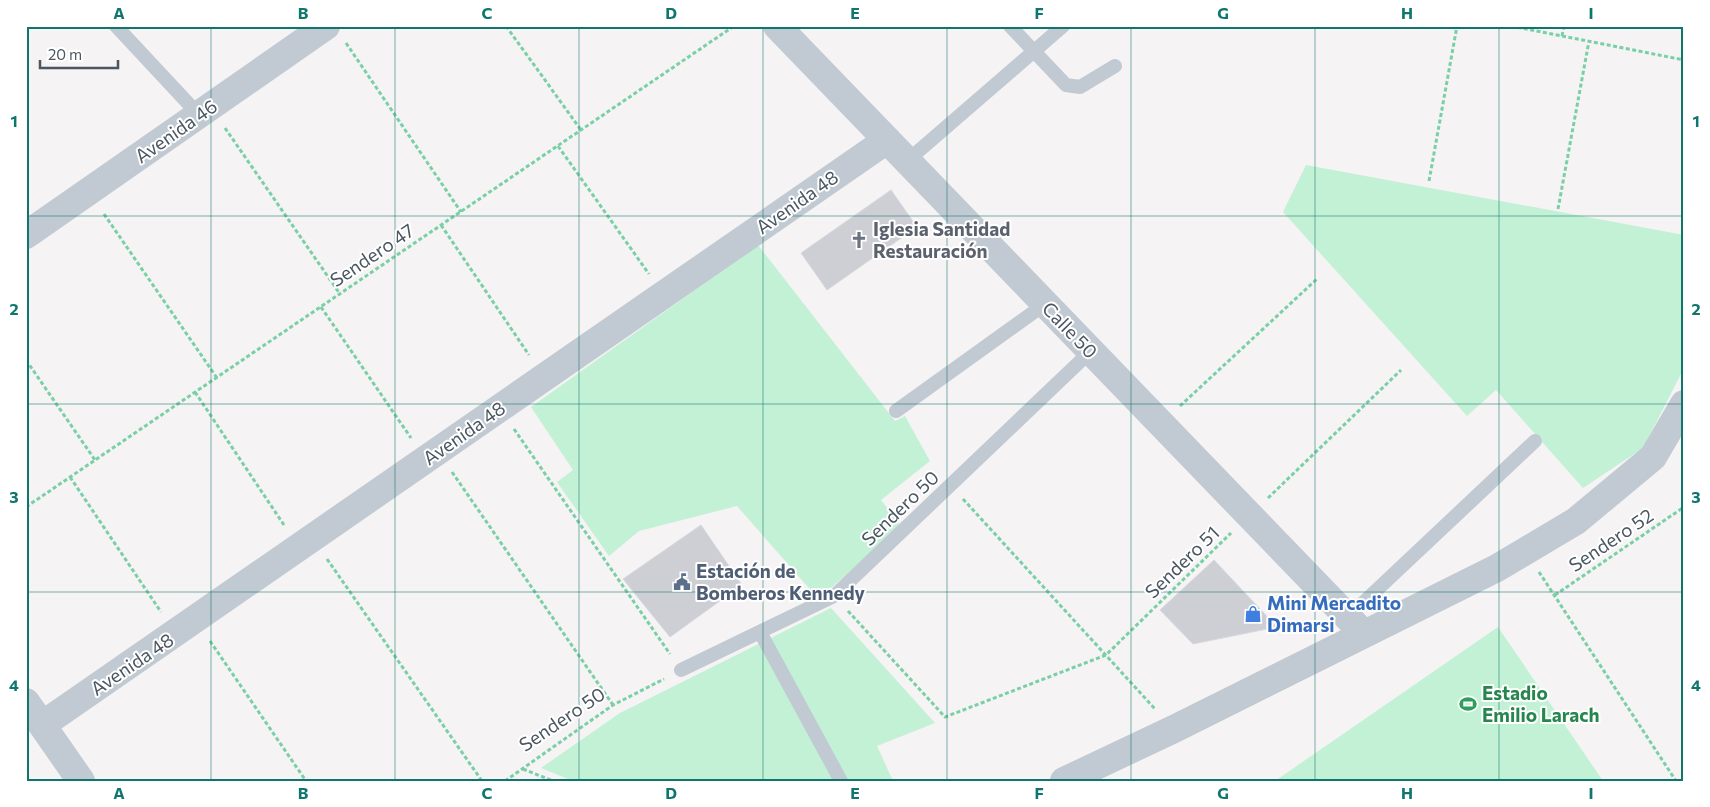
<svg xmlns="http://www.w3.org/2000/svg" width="1710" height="807" font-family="Commissioner,sans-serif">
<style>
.green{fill:#c3f1d5}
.building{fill:#cdcfd5;stroke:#d7d9de}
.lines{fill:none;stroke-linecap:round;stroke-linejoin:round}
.path{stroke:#7ad0a6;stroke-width:3;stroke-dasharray:4 2.5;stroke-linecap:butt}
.service{stroke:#c1cad2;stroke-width:14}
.minor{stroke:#c1cad2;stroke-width:28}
.tertiary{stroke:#c1cad2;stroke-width:28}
.grid{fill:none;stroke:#0f766e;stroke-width:1;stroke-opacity:0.55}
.labels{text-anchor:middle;stroke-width:4;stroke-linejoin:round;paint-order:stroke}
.street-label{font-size:19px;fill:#4a5661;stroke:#fff}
.worship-label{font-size:19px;font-weight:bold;fill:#5b616d;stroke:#fff;text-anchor:start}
.service-label{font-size:19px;font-weight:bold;fill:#4e5e75;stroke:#fff;text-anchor:start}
.shop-label{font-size:19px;font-weight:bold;fill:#366cbe;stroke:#fff;text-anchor:start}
.leisure-label{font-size:19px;font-weight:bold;fill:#27864d;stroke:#fff;text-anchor:start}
.neatline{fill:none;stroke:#0f766e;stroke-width:2}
.grid-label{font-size:16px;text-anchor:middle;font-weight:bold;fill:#0f766e}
</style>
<rect width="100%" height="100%" fill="#f5f3f3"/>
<path class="green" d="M1306 165 1684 235V368L1643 448 1583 488 1496 390 1467 416 1283 212Z
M758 245 895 421 905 416 930 461 881 500 901 526 832 587 814 594 737 506 639 531 609 556 557 482 573 470 531 407Z
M831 608 935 723 877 746 893 781H573L541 768 620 713Z
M1498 627 1603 781H1275Z"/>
<path class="building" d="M891 190 917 227 827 290 801 253Z
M701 525 742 585 670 637 623 579Z
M1214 560 1277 627 1193 644 1160 610Z"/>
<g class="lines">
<path class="path" d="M506 26 581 130
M1511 26 1684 60
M1562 36 1564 26
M346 43 461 212
M225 128 340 294
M558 146 649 274
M1429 181 1457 26
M1558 209 1589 41
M104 214 217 378
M441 225 529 355
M321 307 411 438
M26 360 95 460
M195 392 284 525
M1180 406 1318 278
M514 429 670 654
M452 472 613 705
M70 477 161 612
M1268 498 1401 370
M963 499 1156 710
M26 507 734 26
M327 559 482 781
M1539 572 1676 781
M1555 595 1684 507
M848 611 945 717 1106 655 1231 533
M210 641 306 781
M523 769 553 781
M505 781 613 705 664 679"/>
<path class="service" d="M116 26 199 115
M1010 26 1066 85 1080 87 1115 66
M907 161 1063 26
M896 411 1045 304
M1348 617 1535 441
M760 632 841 781
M681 670 834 596 1091 351"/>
<path class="minor" d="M26 702 81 781
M42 725 887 140"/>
<path class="tertiary" d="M777 26 1364 634
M26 235 326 26
M1064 781 1174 729 1497 568 1576 521 1653 457 1684 404"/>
</g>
<path class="grid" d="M211 26V781M395 26V781M579 26V781M763 26V781M947 26V781M1131 26V781M1315 26V781M1499 26V781M26 216H1684M26 404H1684M26 592H1684"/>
<defs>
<g id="church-bare" transform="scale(1.35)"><path d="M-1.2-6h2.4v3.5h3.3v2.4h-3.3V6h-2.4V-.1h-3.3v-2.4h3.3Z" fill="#6b7280" stroke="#fff" stroke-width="2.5" paint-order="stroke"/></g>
<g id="civic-bare" transform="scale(1.35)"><path d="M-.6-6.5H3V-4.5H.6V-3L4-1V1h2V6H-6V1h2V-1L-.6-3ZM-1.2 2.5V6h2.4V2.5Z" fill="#5c6f8a" stroke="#fff" stroke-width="2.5" paint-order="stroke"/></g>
<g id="shop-bare" transform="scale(1.35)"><path d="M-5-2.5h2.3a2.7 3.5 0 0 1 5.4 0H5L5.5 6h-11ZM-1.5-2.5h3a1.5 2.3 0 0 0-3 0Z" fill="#3f7fe0" stroke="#fff" stroke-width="2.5" paint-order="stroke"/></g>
<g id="stadium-bare" transform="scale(1.35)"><path d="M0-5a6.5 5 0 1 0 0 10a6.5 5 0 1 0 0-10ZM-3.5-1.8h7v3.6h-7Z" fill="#2e9e5b" stroke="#fff" stroke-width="2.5" paint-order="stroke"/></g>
</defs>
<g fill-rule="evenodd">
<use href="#church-bare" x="859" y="240"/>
<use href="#civic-bare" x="682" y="582"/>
<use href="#shop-bare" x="1253" y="614"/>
<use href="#stadium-bare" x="1468" y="704"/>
</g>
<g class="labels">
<g class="street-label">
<text transform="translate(176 131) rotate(-35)" y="7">Avenida 46</text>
<text transform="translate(797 202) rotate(-35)" y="7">Avenida 48</text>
<text transform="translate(372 255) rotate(-34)" y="7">Sendero 47</text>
<text transform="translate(1070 330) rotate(46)" y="7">Calle 50</text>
<text transform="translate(464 433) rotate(-35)" y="7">Avenida 48</text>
<text transform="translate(900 508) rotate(-44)" y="7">Sendero 50</text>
<text transform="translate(1611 540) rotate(-34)" y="7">Sendero 52</text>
<text transform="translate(1182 562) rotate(-44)" y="7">Sendero 51</text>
<text transform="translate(132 664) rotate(-34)" y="7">Avenida 48</text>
<text transform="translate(562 719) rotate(-34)" y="7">Sendero 50</text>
</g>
<g class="worship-label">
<text x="873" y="236">Iglesia Santidad<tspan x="873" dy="22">Restauración</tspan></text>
</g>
<g class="service-label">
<text x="696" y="578">Estación de<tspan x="696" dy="22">Bomberos Kennedy</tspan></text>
</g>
<g class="shop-label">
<text x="1267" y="610">Mini Mercadito<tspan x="1267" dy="22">Dimarsi</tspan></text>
</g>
<g class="leisure-label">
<text x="1482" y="700">Estadio<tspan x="1482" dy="22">Emilio Larach</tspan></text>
</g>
</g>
<rect width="1710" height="807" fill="none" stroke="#ffffff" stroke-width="55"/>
<path d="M40 60v8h78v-8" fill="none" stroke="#4a5661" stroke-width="2.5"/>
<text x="48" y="60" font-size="15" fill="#4a5661" stroke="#ffffff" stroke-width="4" paint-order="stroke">20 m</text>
<rect x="28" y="28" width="1654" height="752" class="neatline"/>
<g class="grid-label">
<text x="119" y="19">A</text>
<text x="303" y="19">B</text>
<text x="487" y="19">C</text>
<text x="671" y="19">D</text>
<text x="855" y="19">E</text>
<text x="1039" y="19">F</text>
<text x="1223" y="19">G</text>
<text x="1407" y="19">H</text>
<text x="1591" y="19">I</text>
<text x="14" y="127">1</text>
<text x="1696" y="127">1</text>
<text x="14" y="315">2</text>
<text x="1696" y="315">2</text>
<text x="14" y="503">3</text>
<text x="1696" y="503">3</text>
<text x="14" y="691">4</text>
<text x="1696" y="691">4</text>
<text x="119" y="799">A</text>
<text x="303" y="799">B</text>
<text x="487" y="799">C</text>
<text x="671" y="799">D</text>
<text x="855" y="799">E</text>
<text x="1039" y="799">F</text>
<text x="1223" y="799">G</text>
<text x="1407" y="799">H</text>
<text x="1591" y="799">I</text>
</g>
</svg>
